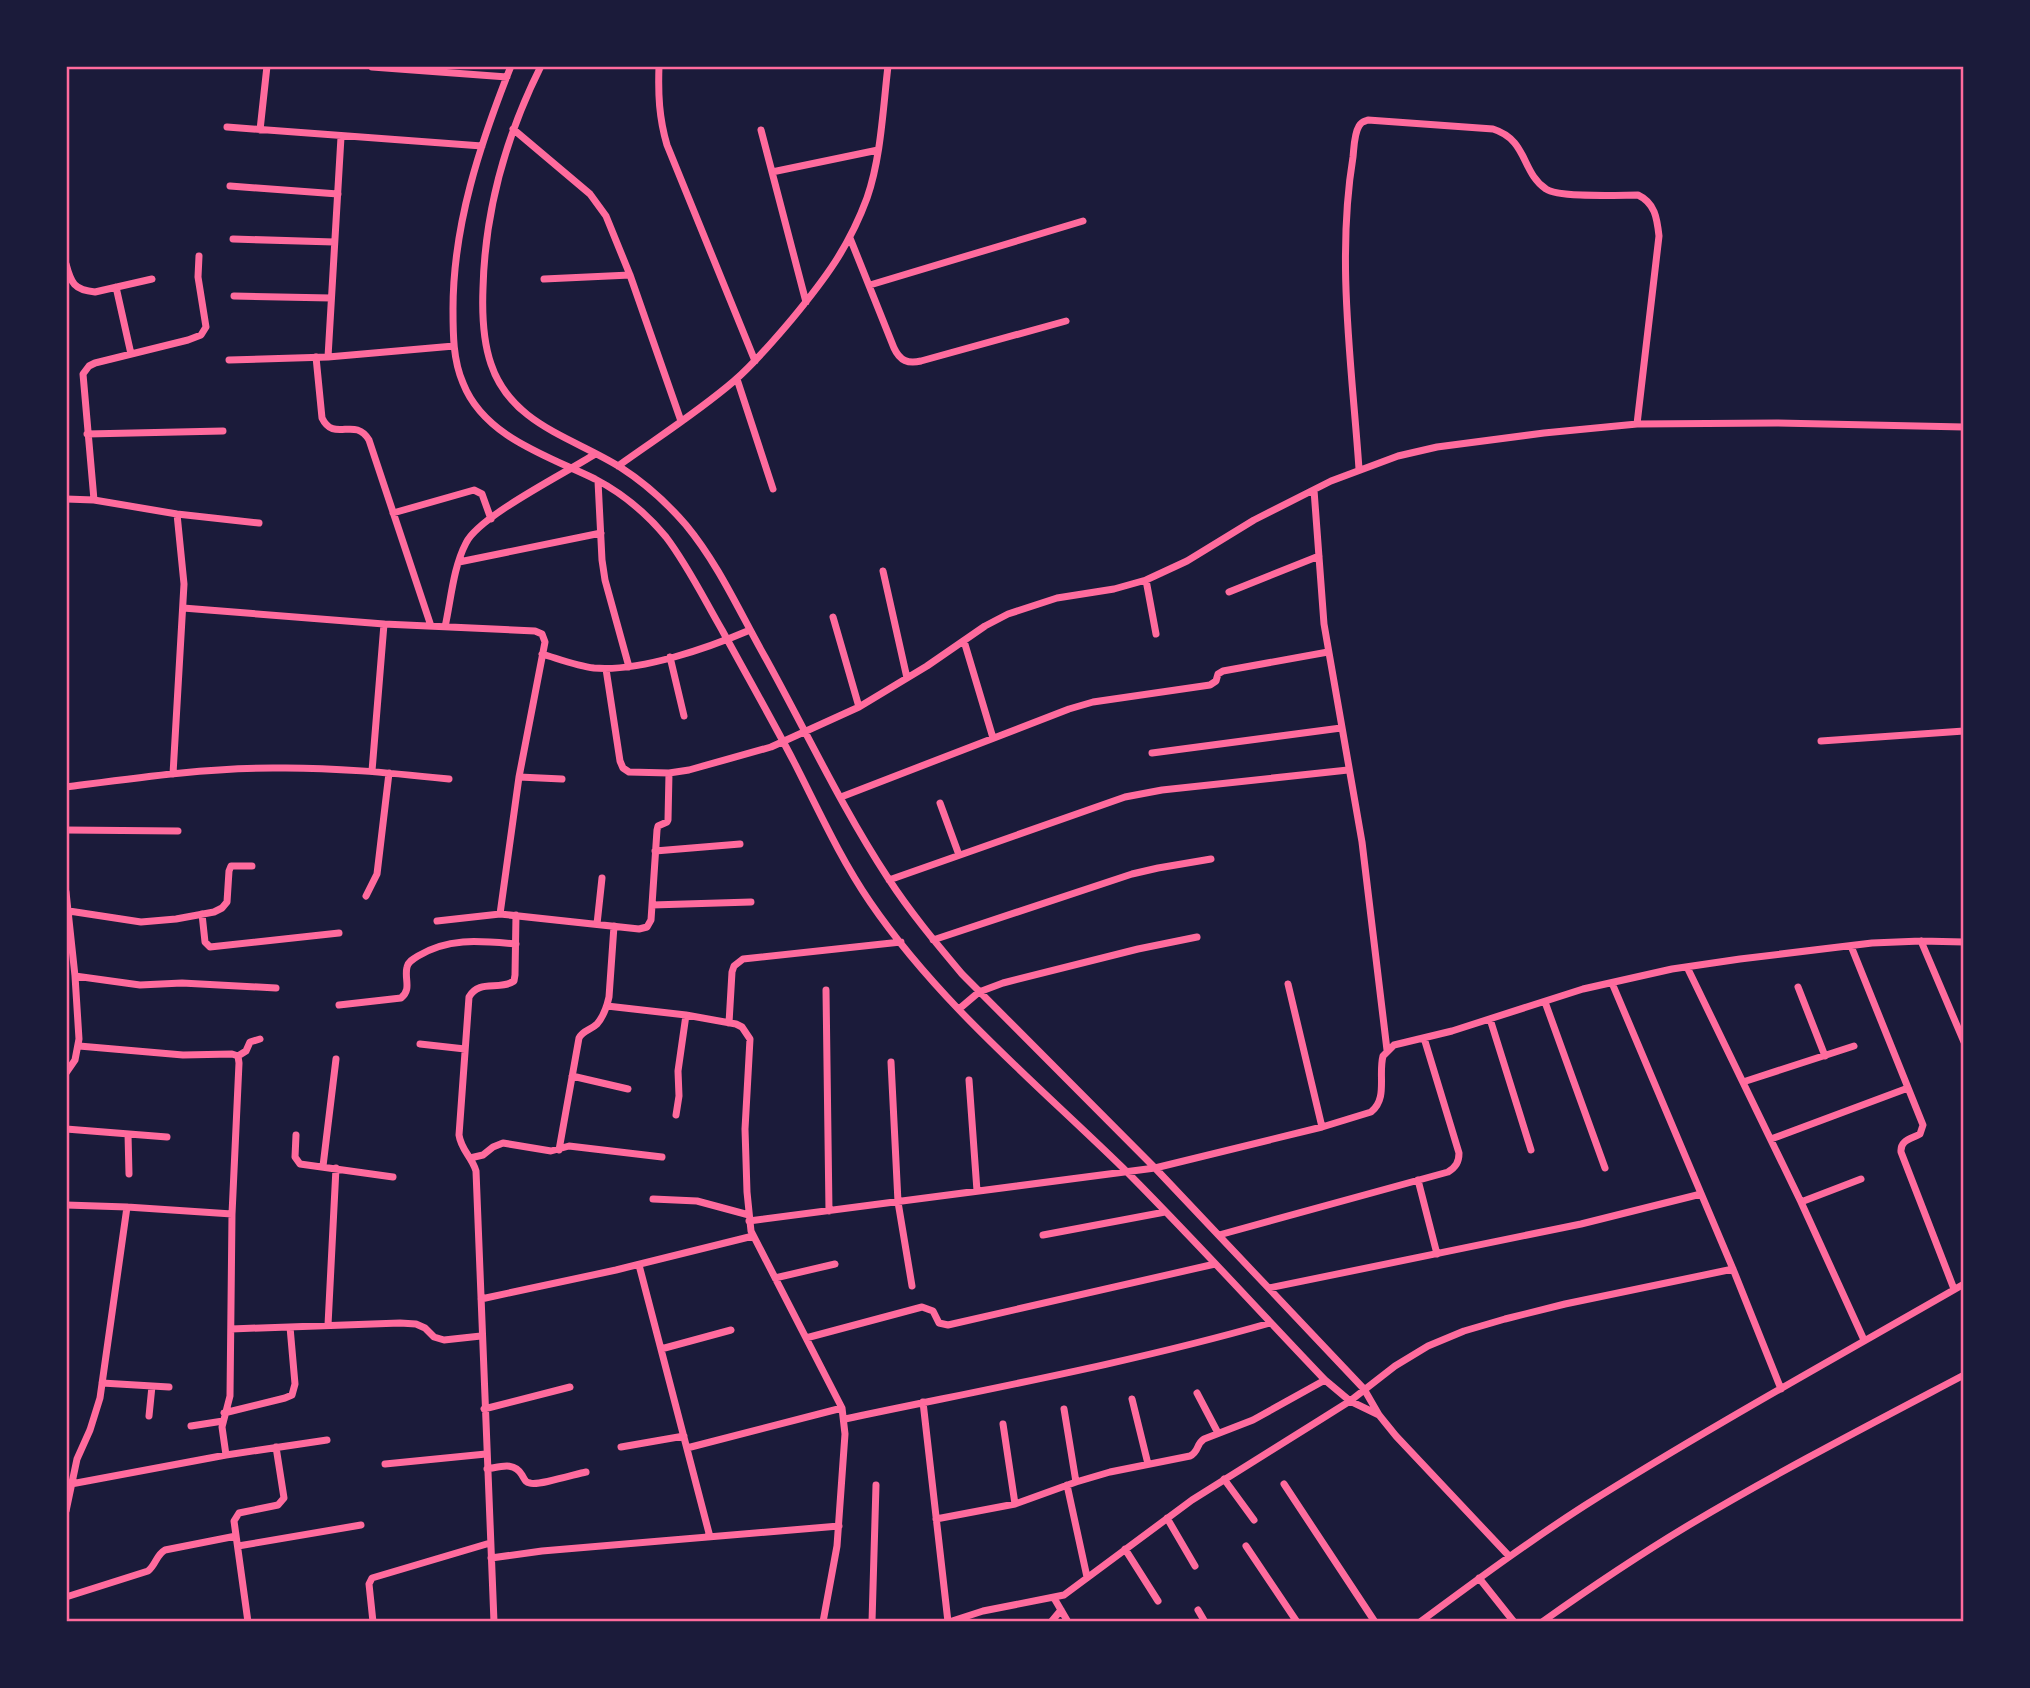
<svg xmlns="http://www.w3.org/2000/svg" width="2030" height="1688" font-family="Roboto,sans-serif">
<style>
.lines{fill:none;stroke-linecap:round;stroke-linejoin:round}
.minor{stroke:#ff6b9d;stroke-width:7}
.neatline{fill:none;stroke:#ff6b9d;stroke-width:2.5}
</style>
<rect width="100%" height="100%" fill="#1b1b3a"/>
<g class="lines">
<path class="minor" d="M511 66C480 144 453 225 453 309 453 334 453 360 463 383 484 437 548 456 595 479 622 493 647 514 666 537 688 566 704 599 722 630 746 674 771 718 794 762 818 809 840 858 870 902 939 1003 1036 1083 1123 1168 1192 1237 1258 1310 1325 1380L1350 1401 1379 1415
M541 66C506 136 485 210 483 288 482 313 483 341 491 364 511 424 572 437 620 467 645 483 667 503 686 525 719 565 740 613 765 657 806 731 842 808 888 878 910 912 936 943 962 974L1155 1168 1364 1389 1379 1415 1396 1436 1509 1556
M659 66C658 94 659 118 667 145L755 361
M372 67 507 77
M227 127 482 146
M513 129 590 194 606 216 630 275 681 421
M260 130 267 66
M761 130 806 302
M772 172 878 150
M230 186 338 194
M850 238 894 348C900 361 908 364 921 361L1066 321
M233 239 334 242
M66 264C71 283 74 290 95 292L152 279
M544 279 630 275
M870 285 1083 221
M116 287 131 354
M234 296 331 298
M316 357 322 418C334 443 355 416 369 440L431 626
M328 357 341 137
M229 360 328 357 454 346
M737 379 773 489
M87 434 223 431
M618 466C657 438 698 412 734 381 755 363 774 340 792 319 825 279 849 247 867 198 881 158 883 108 888 66
M1359 469C1352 367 1336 260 1353 157 1354 148 1354 134 1359 126 1362 121 1363 122 1368 120L1493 129C1528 140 1521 172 1546 189 1558 198 1620 195 1638 195 1655 203 1657 218 1659 236L1637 424
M598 481 602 560 605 580 629 667
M1314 490 1324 624 1362 842 1387 1050
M66 499 94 500 177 514 259 523
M94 500 83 374 89 366 95 363 188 340 201 335 206 327 198 277 199 256
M393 513 474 490 482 494 491 519
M459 562 601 533
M883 571 907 678
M1146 580 1156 634
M1229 592 1319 556
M183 608 384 624 535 631 542 634 545 642 519 777 500 914
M833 617 859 707
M445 627C451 600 453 568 466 543 479 516 566 473 595 454
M964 641 993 738
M542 654C559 659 577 666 594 668 640 672 708 648 750 630
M670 657 684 716
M606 669 620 761 623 768 629 772 669 773 689 770 771 747 859 707 927 666 985 626 1008 614 1057 598 1114 589 1146 580 1187 561 1254 520 1331 481 1398 456 1437 447 1544 433 1637 424 1777 423 1964 427
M1821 741 1964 731
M1152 753 1341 728
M372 771 384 624
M173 774 184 584 177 514
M519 777 562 779
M66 787C135 778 204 768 273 768 332 767 391 773 449 779
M841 797 1069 709 1093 702 1210 685 1216 681 1218 674 1223 671 1328 652
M940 803 959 855
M66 830 178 831
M655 851 740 844
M889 880 1125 797 1162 790 1348 770
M66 892 75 976 79 1039 75 1060 66 1073
M366 896 377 874 389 773
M652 905 751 902
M69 911 141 922 176 919 214 912 222 908 227 902 229 871 231 866H252
M202 914 205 942 210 947 339 933
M437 921 500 914 639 929 647 927 651 920 657 830 658 826 667 822 668 820 669 773
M597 924 602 878
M933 940 1132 874 1158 868 1211 859
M1921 941 1964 1042
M1851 946 1923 1125 1920 1134C1911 1139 1900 1140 1901 1152L1954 1289
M1687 967 1801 1202 1864 1340
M75 976 140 985 182 983 276 988
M1612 983 1733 1269 1781 1389
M1288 984 1322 1127
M1798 987 1825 1056
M826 990 829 1211
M1545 1002 1605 1168
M339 1005 401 998C412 989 404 979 407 967 408 962 413 959 418 956 449 937 481 941 516 944
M607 1006 686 1015 736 1024 742 1027 750 1039 745 1129 747 1192 751 1231 842 1408 845 1434 837 1546 823 1622
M959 1009 979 992 1003 983 1138 949 1197 937
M1490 1019 1531 1150
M729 1023 732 972 734 966 743 959 901 942
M420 1044 465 1049
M79 1046 183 1055 232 1054 238 1056
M238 1056 246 1051 250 1042 260 1039
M891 1062 898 1202 912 1286
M572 1076 628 1089
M969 1080 977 1191
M1743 1082 1854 1046
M676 1115 679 1096 678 1071 686 1015
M66 1129 167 1137
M128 1134 129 1174
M296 1135 295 1157 300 1164 393 1177
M1771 1139 1908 1088
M559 1150 579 1038C583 1030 591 1030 597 1024 603 1017 607 1006 609 997L614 926
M470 1158 483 1155 493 1147 503 1143 551 1151 569 1146 662 1157
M323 1166 336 1059
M1418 1180 1437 1254
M653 1199 697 1201 749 1215
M1801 1202 1861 1179
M66 1205 127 1207 232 1214
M749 1221 1155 1168 1322 1127 1371 1112C1388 1099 1378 1075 1383 1056L1394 1045 1452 1031 1583 989 1672 969 1740 959 1872 943 1921 941 1964 942
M1043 1235 1165 1212
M1219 1235 1448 1172C1456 1167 1459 1162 1459 1153L1424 1038
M639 1265 710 1537
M775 1278 835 1264
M1269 1288 1581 1224 1701 1194
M481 1299 616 1270 753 1236
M328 1325 336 1168
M231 1329 400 1323 416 1324 425 1328 434 1337 444 1340 481 1336
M806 1338 922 1307 933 1311 939 1323 948 1325 1215 1264
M661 1349 731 1330
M102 1383 169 1387
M1197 1393 1218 1433
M1132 1399 1148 1464
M923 1402 948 1622
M484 1409 570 1387
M1064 1409 1076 1482
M224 1413 285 1398 292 1395 295 1384 290 1327
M149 1416 152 1386
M845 1419C987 1389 1130 1363 1270 1323
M1003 1424 1015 1504
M191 1426 223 1421
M621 1447 684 1436
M687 1448 842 1408
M226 1455 222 1427 230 1396 232 1214 239 1063 238 1056
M385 1464 486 1454
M487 1469C500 1467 514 1461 522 1475 525 1480 525 1482 530 1483 537 1486 576 1474 586 1472
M1224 1479 1254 1520
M71 1484 226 1455 327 1440
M1284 1484 1375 1622
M1067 1485 1087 1577
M66 1511 77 1459 90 1430 100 1398 127 1207
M1167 1518 1195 1566
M936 1519 1015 1504 1076 1482 1110 1472 1190 1456C1199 1452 1196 1444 1204 1439L1253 1420 1325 1380
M238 1546 361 1525
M1246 1546 1297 1622
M1125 1549 1158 1601
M491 1558 542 1551 839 1526
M1479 1578 1514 1622
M66 1597 148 1571C156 1565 156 1555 165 1550L236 1536
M1054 1598 1068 1622
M1198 1610 1205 1622
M248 1622 234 1521 239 1513 278 1505 284 1498 276 1447
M373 1622 369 1584 372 1578 490 1543
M494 1622 476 1171C472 1157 461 1150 459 1135L469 997C479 979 499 991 514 981L515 975 516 915
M872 1622 876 1485
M949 1622 983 1611 1064 1595 1192 1500 1323 1418 1350 1401 1395 1366 1428 1346 1464 1331 1505 1319 1565 1304 1733 1269
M1051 1622 1061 1610
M1420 1622C1474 1582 1528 1542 1584 1506 1708 1428 1837 1357 1964 1284
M1542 1622C1590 1588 1639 1555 1689 1525 1778 1472 1871 1424 1964 1375"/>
</g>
<rect width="2030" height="1688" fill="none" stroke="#1b1b3a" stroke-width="136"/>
<rect x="68" y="68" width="1894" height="1552" class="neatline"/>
</svg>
